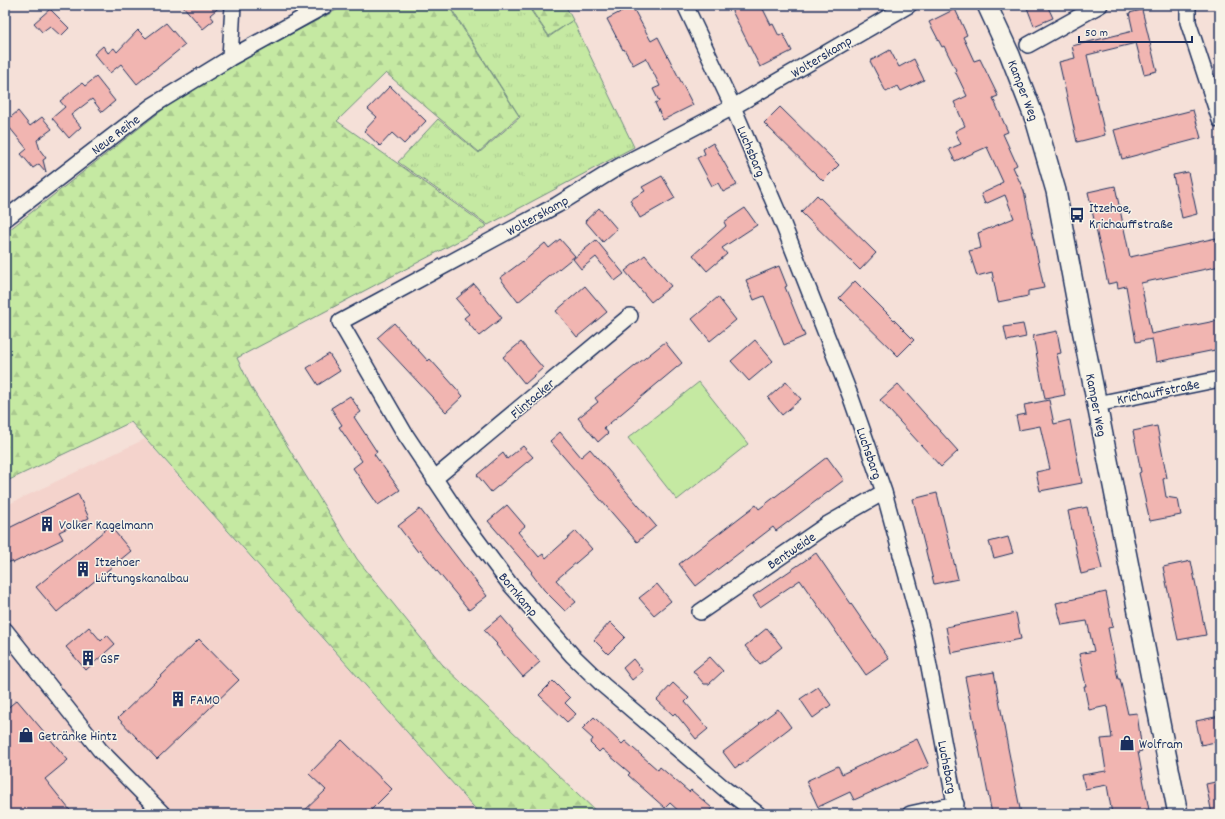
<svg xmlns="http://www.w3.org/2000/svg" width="1225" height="819" font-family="Dekko,sans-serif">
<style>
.built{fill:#f4d3cc}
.grass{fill:url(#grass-tufts);stroke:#708c80}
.forest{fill:url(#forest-firs);stroke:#708c80}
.park{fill:#c5e9a2;stroke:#708c80}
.building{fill:#f1b5b1;stroke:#1b2f5e}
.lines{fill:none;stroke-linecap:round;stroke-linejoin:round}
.minor-casing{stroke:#1b2f5e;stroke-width:18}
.major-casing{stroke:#1b2f5e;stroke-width:22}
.minor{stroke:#f7f3e8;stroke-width:15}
.major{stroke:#f7f3e8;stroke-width:19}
.labels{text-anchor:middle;stroke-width:3;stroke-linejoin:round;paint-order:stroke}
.street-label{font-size:14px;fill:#1b2f5e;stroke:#f7f3e8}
.poi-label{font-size:14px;fill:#1b2f5e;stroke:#f7f3e8;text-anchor:start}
</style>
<defs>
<pattern id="grass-tufts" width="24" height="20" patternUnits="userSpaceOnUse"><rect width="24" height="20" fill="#c5e9a2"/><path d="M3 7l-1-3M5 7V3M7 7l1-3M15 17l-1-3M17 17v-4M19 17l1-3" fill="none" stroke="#a9c88e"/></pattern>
<pattern id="forest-firs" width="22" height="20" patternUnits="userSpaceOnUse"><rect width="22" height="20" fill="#c5e9a2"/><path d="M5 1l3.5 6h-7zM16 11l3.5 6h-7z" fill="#a9c88e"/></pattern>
</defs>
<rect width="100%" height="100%" fill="#f5e0d8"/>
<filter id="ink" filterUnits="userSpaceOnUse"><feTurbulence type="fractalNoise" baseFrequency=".025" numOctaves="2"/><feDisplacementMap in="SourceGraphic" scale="8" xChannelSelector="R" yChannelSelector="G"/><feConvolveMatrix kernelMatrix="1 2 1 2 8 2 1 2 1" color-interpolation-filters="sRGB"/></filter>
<g filter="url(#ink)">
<path class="built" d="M145 439 479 814H5V506Z"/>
<path class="grass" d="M449 5H527L549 37 573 20 634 147 488 225 398 162 438 119 479 153 520 117Z"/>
<path class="forest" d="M346 5H448L519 116 479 152 386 73 337 121 487 226 237 358 251 387 357 559 442 664 599 814H480L131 422 5 482V233L193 86Z
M528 5H565L573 20 549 36Z"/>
<path class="park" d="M699 382 748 444 677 500 628 438Z"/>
<path class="building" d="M182 5H222L210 15 214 20 203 29Z
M729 5H761L771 25 773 24 779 36 783 34 792 51 760 67Z
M1026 5H1047L1053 18 1034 26Z
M632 6 651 41 658 37 693 105 663 120 655 103 659 101 653 89 660 86 646 58 633 65 624 49 623 50 607 19Z
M50 9 69 28 61 36 50 26 42 32 34 23Z
M955 9 967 35 963 37 974 61 980 59 998 96 993 98 1008 132 1003 134 1017 165 1013 167 1024 191 1044 288 1028 291V296L998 302 992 272 977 276 969 251 981 248 978 233 1014 218 1005 195 985 204 981 194 1000 185 999 184 1003 182 987 147 955 161 949 149 961 144 955 131 965 126 954 102 967 96 955 71 956 70 944 46 942 47 929 22Z
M1142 10 1157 71 1144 74 1136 43 1087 55 1105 135 1077 142 1059 62 1075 58 1072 46 1133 31 1129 13Z
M166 23 185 45 137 84 121 64 110 73 94 54 103 46 108 53 114 48 117 52 138 30 146 38Z
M890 50 899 67 914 59 924 80 901 91 898 86 886 92 870 61Z
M96 77 115 101 102 112 92 99 71 115 81 127 69 138 52 118 65 107 60 101 82 83 85 86Z
M390 86 426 121 404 144 392 133 380 146 364 131 377 117 368 109Z
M780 107 839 165 823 181 764 123Z
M1193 110 1201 138 1122 159 1114 130Z
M18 111 30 126 42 117 52 129 37 140 40 150 46 158 43 160 46 172 39 164 33 168 21 154 27 149 5 122Z
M713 143 737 185 723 192 718 183 712 186 697 158 705 154 703 149Z
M1188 172 1197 214 1182 218 1173 175Z
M662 176 675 198 640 218 630 200 645 191 642 187Z
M1115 186 1130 257 1216 238 1220 256V266L1141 283 1151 334 1220 320V349L1156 362 1152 339 1136 342 1126 286 1118 288 1117 282 1108 284 1088 192Z
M817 195 876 253 860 270 801 212Z
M599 208 617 229 603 242 585 221Z
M745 208 757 225 722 248 727 254 707 271 693 255 726 226 724 222Z
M560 239 575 256 518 302 500 278 523 261V262L545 243 549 248Z
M596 240 624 274 615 281 596 257 581 269 573 259Z
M645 255 671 286 651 302 625 271Z
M779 266 787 286 785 287 805 336 784 345 764 296 754 300 746 280Z
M855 281 914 340 898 356 839 298Z
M474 284 502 318 479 336 464 318 469 314 456 299Z
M585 286 607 312 577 337 556 311Z
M718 297 736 320 710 341 692 319Z
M394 323 428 361 430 359 463 396 446 412 377 338Z
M1023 324 1026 337 1007 341 1004 327Z
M1057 331 1061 353 1057 354 1065 395 1045 399 1033 336Z
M755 340 773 361 749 381 731 361Z
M521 342 543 368 525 384 503 357Z
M665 342 682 363 604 428 608 433 598 442 578 418 598 402 595 398Z
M329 354 340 371 318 385 307 368Z
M786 382 801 399 782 415 768 398Z
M898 384 958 451 941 467 880 400Z
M350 396 361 412 354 417 377 452 374 454 400 490 378 505 353 468 362 461 339 427 342 425 331 408Z
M1049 400 1054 424 1070 420 1082 483 1040 491 1036 472 1050 469 1040 426 1019 430 1016 416 1026 414 1024 405Z
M1157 426 1167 478 1163 479 1166 497 1178 499 1181 515 1150 521 1139 473 1141 472 1133 431Z
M560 432 581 457 590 449 656 526 637 542 550 441Z
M523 446 533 457 491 492 477 475 503 453 507 459Z
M827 457 844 480 776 531 773 527 696 586 679 564 756 505 759 509Z
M937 493 958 579 934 584 913 499Z
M78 494 89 518 59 532 63 539 13 563 12 561 5 564V530Z
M507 505 525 526 518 532 539 557 543 554 546 558 576 531 592 549 556 580 576 602 565 611 544 590 531 573 532 572 488 521Z
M1087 507 1102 569 1081 574 1068 511Z
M420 509 487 596 469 610 420 550 418 552 398 526Z
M110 526 131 551 57 612 36 587Z
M1008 537 1013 553 994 558 989 542Z
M816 553 889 659 866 675 800 580 760 607 753 596Z
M1191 561 1206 635 1178 640 1163 567Z
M657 584 671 601 654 615 639 598Z
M1106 592 1113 627 1108 628 1118 679H1120L1128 714 1137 713 1142 751 1138 752 1149 810 1144 811V814H1112L1107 785 1085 789 1082 775 1106 771 1101 739 1112 738 1107 706 1089 710 1084 686H1086L1079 654 1094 651 1087 621 1062 625 1056 603Z
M1016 613 1021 639 951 653 946 627Z
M501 616 513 630 512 631 540 662 523 677 496 645 497 644 484 630Z
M610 622 625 637 608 654 594 640Z
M89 627 101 641 107 635 115 644 86 670 66 647Z
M767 628 782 647 760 664 745 646Z
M199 639 239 680 157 759 118 718Z
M710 657 723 671 709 684H704L693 671Z
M633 659 643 671 632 680 623 668Z
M994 672 1008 748 1021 814H992L965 677Z
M553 681 570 698 565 703 576 714 567 722 539 695Z
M673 683 689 698 685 702 708 729 696 739 675 713 673 715 657 700Z
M818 687 831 705 813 718 800 699Z
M17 700 68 760 45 779 73 814H5V710Z
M778 709 791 727 740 766 739 765 735 768 723 752 760 724 759 723Z
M1220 716V741L1201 745 1196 721Z
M594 717 622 744 625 741 658 770 660 767 689 792 691 790 712 808 707 814H682L670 803 665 808 628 775 630 773 602 749 599 752 590 743 593 739 582 729Z
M917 739 929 766 854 800 850 792 818 807 806 781 838 766 842 774Z
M342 740 392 789 367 814H301L326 790 309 774Z
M1220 781V814H1212L1206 784Z"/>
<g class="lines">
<g class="minor-casing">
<path id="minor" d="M685 5 733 107 783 224 850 395 884 492 923 635 957 814
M1188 5V22L1220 120
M1028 45 1100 5
M230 58 233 5
M5 219 152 106 230 58 326 5
M1097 404 1220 379
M434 479 630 316
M700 612 828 524 884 492
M5 630 100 750 163 814
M758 814 726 790 603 685 572 655 509 583 465 524 405 434 340 322 557 205 620 166 733 107 909 5
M910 814 956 804"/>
</g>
<g class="major-casing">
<path id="major" d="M987 5 1010 55 1036 122 1056 191 1079 314 1178 814"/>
</g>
<use href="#minor" class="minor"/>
<use href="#major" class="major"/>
</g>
</g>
<defs>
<g id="bus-bare" transform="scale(1.2)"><path d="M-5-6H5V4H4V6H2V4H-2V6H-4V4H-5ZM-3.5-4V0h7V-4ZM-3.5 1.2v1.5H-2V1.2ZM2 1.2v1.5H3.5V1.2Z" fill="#1b2f5e" stroke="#f7f3e8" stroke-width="2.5" paint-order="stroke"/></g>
<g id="building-bare" transform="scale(1.2)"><path d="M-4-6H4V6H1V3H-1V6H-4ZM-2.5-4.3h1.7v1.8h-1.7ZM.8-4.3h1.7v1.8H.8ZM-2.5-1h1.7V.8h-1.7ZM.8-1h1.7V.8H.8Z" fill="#1b2f5e" stroke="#f7f3e8" stroke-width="2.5" paint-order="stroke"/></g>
<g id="shop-bare" transform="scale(1.2)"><path d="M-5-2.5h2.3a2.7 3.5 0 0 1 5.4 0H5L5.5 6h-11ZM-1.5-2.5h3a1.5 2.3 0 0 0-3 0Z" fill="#1b2f5e" stroke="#f7f3e8" stroke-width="2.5" paint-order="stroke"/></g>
</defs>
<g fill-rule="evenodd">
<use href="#bus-bare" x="1077" y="215"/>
<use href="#building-bare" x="47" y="524"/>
<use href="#building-bare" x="83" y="569"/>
<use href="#building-bare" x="88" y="658"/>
<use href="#building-bare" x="178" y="699"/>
<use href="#shop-bare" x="26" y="735"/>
<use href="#shop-bare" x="1127" y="743"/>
</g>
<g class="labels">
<g class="street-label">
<text transform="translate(821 56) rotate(-31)" y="5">Wolterskamp</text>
<text transform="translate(1024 90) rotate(69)" y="5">Kamper Weg</text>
<text transform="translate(115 134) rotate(-37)" y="5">Neue Reihe</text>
<text transform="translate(752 151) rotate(67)" y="5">Luchsbarg</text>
<text transform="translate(537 215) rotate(-29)" y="5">Wolterskamp</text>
<text transform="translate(1158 391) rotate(-11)" y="5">Krichauffstraße</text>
<text transform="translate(532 398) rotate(-40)" y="5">Flintacker</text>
<text transform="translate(1097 405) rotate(79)" y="5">Kamper Weg</text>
<text transform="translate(870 453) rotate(71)" y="5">Luchsbarg</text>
<text transform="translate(791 550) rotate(-34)" y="5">Bentweide</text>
<text transform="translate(519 594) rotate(50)" y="5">Bornkamp</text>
<text transform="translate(948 767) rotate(79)" y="5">Luchsbarg</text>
</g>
<g class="poi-label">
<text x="1089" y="212">Itzehoe,<tspan x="1089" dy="16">Krichauffstraße</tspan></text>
<text x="59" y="529">Volker Kagelmann</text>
<text x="95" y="566">Itzehoer<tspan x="95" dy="16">Lüftungskanalbau</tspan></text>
<text x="100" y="663">GSF</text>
<text x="190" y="704">FAMO</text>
<text x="38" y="740">Getränke Hintz</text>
<text x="1139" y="748">Wolfram</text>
</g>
</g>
<rect width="1225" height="819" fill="none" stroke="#f7f3e8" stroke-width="20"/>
<rect x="10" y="10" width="1205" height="799" fill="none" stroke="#1b2f5e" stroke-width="1.5" filter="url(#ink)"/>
<path d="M1079 36v6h113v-6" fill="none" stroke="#1b2f5e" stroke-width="2"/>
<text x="1085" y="36" font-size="12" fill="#1b2f5e" stroke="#f7f3e8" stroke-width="3" paint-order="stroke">50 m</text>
</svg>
